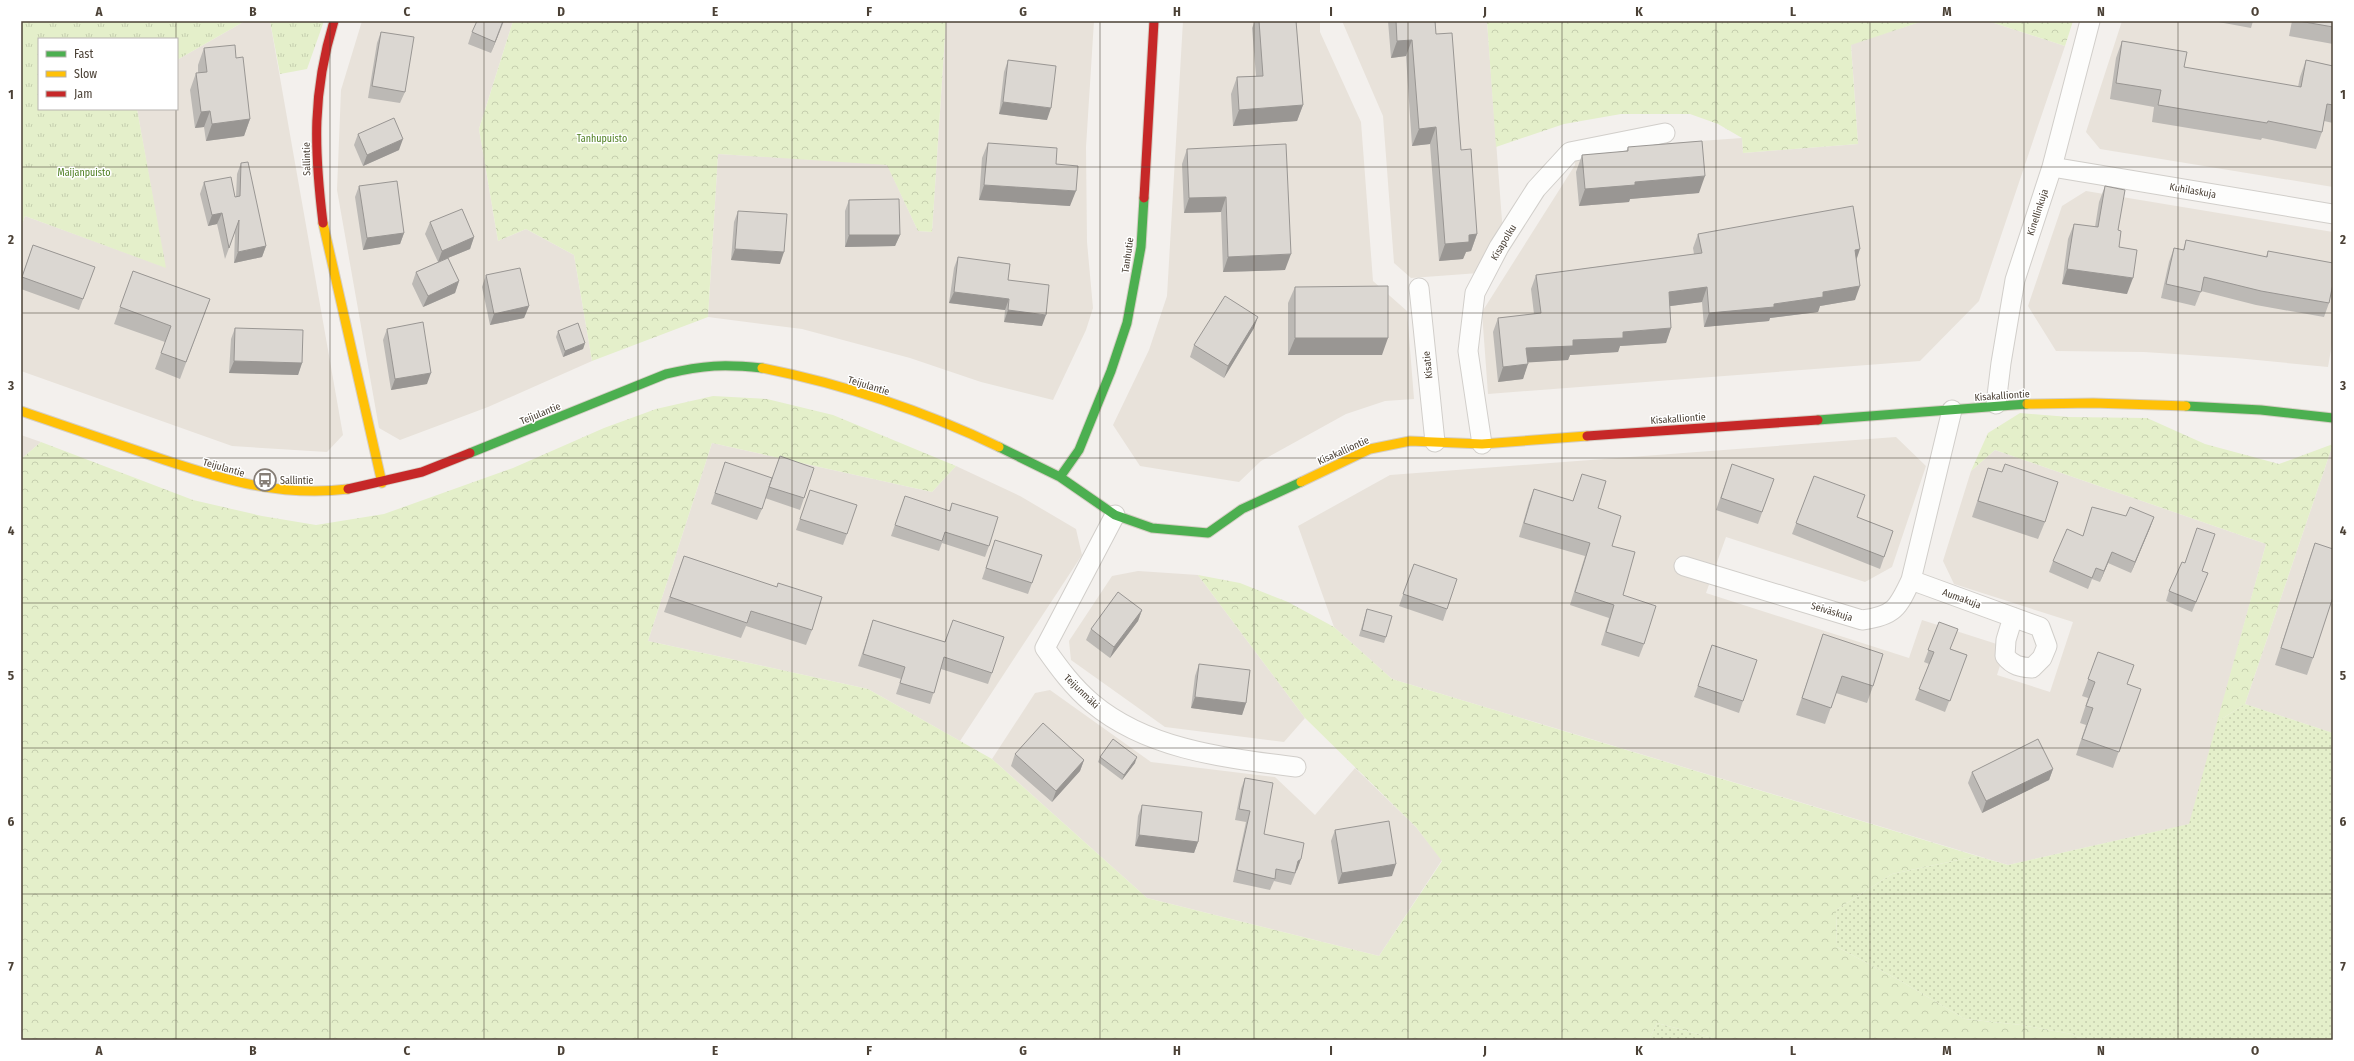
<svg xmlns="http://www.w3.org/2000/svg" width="2354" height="1061" font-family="'Fira Sans Condensed',sans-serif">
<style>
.residential{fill:#e8e2da}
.grass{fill:url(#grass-dots)}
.forest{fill:url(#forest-crowns)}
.park{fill:url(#park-tufts)}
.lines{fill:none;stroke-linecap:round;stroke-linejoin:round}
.street-casing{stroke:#d1ceca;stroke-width:21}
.fast-casing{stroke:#d5cec4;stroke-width:11}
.slow-casing{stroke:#d5cec4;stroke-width:11}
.jam-casing{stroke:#d5cec4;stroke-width:11}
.street{stroke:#fdfdfc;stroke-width:19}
.fast{stroke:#4caf50;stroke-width:9}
.slow{stroke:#ffc107;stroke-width:9}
.jam{stroke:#c62828;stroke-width:9}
.wall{fill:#bcb9b5}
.shaded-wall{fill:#999693}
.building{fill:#dbd7d2;stroke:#999693}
.grid{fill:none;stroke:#4b4136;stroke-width:1;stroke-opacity:0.55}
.labels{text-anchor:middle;stroke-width:3;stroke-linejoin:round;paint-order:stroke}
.park-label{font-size:10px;fill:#4e7f21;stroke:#fff}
.street-label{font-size:10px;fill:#4b4136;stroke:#fff}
.poi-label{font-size:10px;fill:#4b4136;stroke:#fff;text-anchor:start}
.neatline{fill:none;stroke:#4b4136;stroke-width:1.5}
.grid-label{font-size:13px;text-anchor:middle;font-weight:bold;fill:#4b4136}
</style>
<defs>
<pattern id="grass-dots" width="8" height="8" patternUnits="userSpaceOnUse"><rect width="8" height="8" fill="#e4efca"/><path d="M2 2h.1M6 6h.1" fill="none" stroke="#c5ceae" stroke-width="1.8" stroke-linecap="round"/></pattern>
<pattern id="forest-crowns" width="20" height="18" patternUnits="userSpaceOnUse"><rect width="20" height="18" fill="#e4efca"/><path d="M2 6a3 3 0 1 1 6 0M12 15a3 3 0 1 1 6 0" fill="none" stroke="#c5ceae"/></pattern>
<pattern id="park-tufts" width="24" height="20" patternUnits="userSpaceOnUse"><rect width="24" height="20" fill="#e4efca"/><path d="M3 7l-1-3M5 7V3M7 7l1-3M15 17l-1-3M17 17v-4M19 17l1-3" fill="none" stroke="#c5ceae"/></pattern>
</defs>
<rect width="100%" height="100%" fill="#f3f0ed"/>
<path class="residential" d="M245 21H270L343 435 327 452 232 446 21 371V227L25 216 165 267 137 109H177V60Z
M362 21H513L479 129 498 241 526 229 574 255 592 361 488 407 400 440 379 428 337 190 341 90Z
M946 21H1094L1086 147 1087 242 1093 308 1086 330 1053 400 981 382 910 358 802 329 708 317 718 154 887 164 918 231 932 232Z
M1183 21H1320V32L1361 122 1373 281 1407 311 1414 399 1385 401 1346 414 1261 461 1239 482 1140 466 1113 425 1149 350 1167 296Z
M1342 21H1487L1503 234 1479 273 1411 278 1394 263 1383 116Z
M1923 21H1988L2065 46 1979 301 1920 361 1488 394 1482 312 1575 165 1573 150 1742 138 1743 153 1858 144 1851 44Z
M2122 21H2333V187L2100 149 2086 132Z
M2086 191 2333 232V338L2328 367 2236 358 2144 352 2056 351 2028 306 2062 206Z
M21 435 41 442 21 459Z
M1896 437 1926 466 1892 567 1865 582 1726 537 1706 593 1909 658 1922 620 2006 647 1997 675 2050 692 2073 622 1954 584 1943 561 1971 471 1995 450 2266 544 2190 824 2008 865 1392 679 1334 627 1298 526 1390 475Z
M712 443 932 492 956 466 1020 496 1076 529 1082 555 960 741 868 689 648 641Z
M2333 444V733L2245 704Z
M1138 571 1198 575 1305 718 1284 742 1165 727 1071 660 1069 641 1112 576Z
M1050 690 1151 762 1275 777 1315 815 1355 768 1416 827 1442 860 1379 956 1147 898 992 759 1035 693Z"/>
<path class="grass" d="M2245 704 2333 733V1040H2085L2072 1034 2021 1025 1965 1019 1899 980 1837 947 1836 910 1892 874 1977 856 2008 865 2189 824 2217 722Z
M1657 1023 1720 1040H1649Z"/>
<path class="forest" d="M513 21H946L932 232 918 231 887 165 718 154 708 317 592 361 574 255 526 229 498 241 479 129Z
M1487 21H1923L1851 45 1858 144 1743 153 1742 138 1718 124 1690 114H1621L1564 124 1496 147Z
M1988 21H2073L2065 46Z
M713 396 767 399 833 415 956 466 932 492 712 443 648 641 868 689 992 759 1147 898 1379 956 1442 861 1416 827 1305 718 1198 575 1240 583 1288 602 1334 627 1392 679 1977 856 1892 874 1836 910 1837 947 1899 980 1965 1019 2021 1025 2072 1034 2085 1040H1720L1657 1023 1649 1040H21V459L41 442 193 500 262 516 316 525 384 514 513 468 604 428 656 409Z
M2020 413 2069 417 2147 418 2205 444 2279 464 2333 444 2245 704 2217 722 2266 544 1995 450 1971 471 1988 433Z"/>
<path class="park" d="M21 21H245L177 60V39H39V109H137L166 268 25 216 21 227Z
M270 21H324L307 69 280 74Z"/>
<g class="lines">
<g class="street-casing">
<path id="street" d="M2052 167 2333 214
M1419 288 1435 442
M1996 404 2001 363 2015 280 2052 167 2090 21
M1482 444 1468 351 1475 293 1499 247 1536 189 1570 152 1665 133
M1115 515 1045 648C1059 668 1073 687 1092 703 1148 750 1226 758 1296 767
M1684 566 1862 620C1894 616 1898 608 1911 580L1952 410
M1911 580 2040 627 2047 646 2042 658 2032 668C2020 667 2013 666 2005 656L2006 640 2013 617"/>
</g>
<g class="fast-casing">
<path id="fast" d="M2186 406 2261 410 2333 418
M1818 420 2027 404
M999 447 1060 477 1115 515 1152 528 1208 533 1242 509 1301 482
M470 453 666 374C704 365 724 364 762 368
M1060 477 1079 450 1111 371 1127 323 1141 247 1144 198"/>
</g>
<g class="slow-casing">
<path id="slow" d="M323 223 382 483
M762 368C842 384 926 412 999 447
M2027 404 2093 403 2186 406
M21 411C63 425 105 440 147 454 214 477 277 498 348 489
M1301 482 1370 449 1410 441 1482 444 1587 436"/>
</g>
<g class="jam-casing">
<path id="jam" d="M1144 198 1154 21
M323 223C314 149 312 93 334 21
M1587 436 1818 420
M348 489 422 472 470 453"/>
</g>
<use href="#street" class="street"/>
<use href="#fast" class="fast"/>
<use href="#slow" class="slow"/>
<use href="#jam" class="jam"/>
</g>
<path class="wall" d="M504 21 491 53 468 44 472 32Z
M1255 21H1296L1303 105 1297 121 1233 126 1231 94 1237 77 1256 76 1252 28Z
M1388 21H1435L1436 34 1461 150 1477 234 1471 251 1466 252 1463 259 1439 261 1430 144 1412 146 1406 56 1391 58Z
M2213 21H2253L2251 28Z
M2292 21H2333V44L2289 36Z
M381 32 405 92 400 103 368 98 377 43Z
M2122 41 2184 67 2298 87 2300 77 2306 60 2333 66V123L2324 121 2322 132 2316 149 2262 138 2261 140 2152 122 2154 107 2110 99 2116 58Z
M204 48 236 58 250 119 244 136 206 141 204 127 195 128 190 90 196 73H198V65Z
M1008 60 1047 120 999 114 1004 72Z
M358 134 399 150 363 166 354 145Z
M988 143 1056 164 1070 206 979 200 982 158Z
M1628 147 1699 193 1630 199 1629 202 1579 206 1576 172 1582 155 1626 152Z
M1187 149 1285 270 1223 272 1221 212 1184 213 1182 164Z
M241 163 266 246 262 257 234 263 235 232 225 259 217 224 208 226 200 194 204 182 235 197H236L237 174Z
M359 186 404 233 400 244 363 250 355 197Z
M2105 186 2118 230 2119 247 2127 294 2062 284 2068 239 2074 224 2095 227 2099 202Z
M849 200 900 235 895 246 845 247V211Z
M738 211 780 264 731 260 734 222Z
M430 222 474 237 470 249 448 258 459 281 455 293 423 307 412 284 416 272 438 262 425 234Z
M1698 234 1856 260 1855 300 1820 306 1818 312 1770 318 1769 321 1704 327 1702 302 1670 306 1671 328 1666 343 1620 346 1618 352 1570 355 1568 360 1528 362 1523 379 1498 382 1493 332 1498 318 1534 314 1531 289 1536 275 1694 254 1693 248Z
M2186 240 2266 257 2268 251 2329 303 2324 317 2256 305 2201 291 2195 306 2161 298 2169 262 2174 248 2183 250Z
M33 245 95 267 79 310 21 289V279Z
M958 257 1008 280 1042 326 1004 322 1005 310 949 303 954 268Z
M133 271 210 299 180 379 155 369 165 342 114 324Z
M486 275 529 306 524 318 490 325 482 287Z
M1295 287 1382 355H1288V303Z
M235 328 302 363 298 375 229 373 231 339Z
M1254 328 1224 378 1190 357 1194 345Z
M387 329 427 384 391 390 383 340Z
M558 331 585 343 583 349 563 357 556 337Z
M780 456 804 498 800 510 765 498Z
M725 462 762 509 757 520 711 504Z
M1732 464 1774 479 1758 524 1716 510Z
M1988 468 2002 472 2045 522 2038 539 1972 517Z
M1582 474 1598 508 1612 546 1623 595 1644 644 1639 657 1601 645 1609 618 1570 605 1585 556 1519 537 1529 502 1534 489 1573 501Z
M1814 476 1857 517 1893 531 1880 569 1792 534Z
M810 490 847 534 843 545 796 530Z
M905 496 949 511 952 503 989 546 985 557 942 543 939 551 891 536Z
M2092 507 2126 516 2154 517 2150 528 2131 573 2108 563 2100 582 2092 579 2088 589 2049 572 2053 561 2083 536Z
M995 540 1032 583 1028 594 982 579Z
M2315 543 2313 658 2307 675 2275 665 2309 560Z
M684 556 776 587 812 630 806 645 746 626 741 638 664 612Z
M1414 564 1447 609 1443 621 1399 606Z
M2202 571 2204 583 2192 612 2166 601 2169 591Z
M1367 609 1386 637 1384 643 1359 636Z
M1142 610 1138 621 1110 658 1086 640 1091 629Z
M873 620 945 642 953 620 992 673 988 684 941 669 930 704 896 694 901 679 858 666Z
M1939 622 1951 649 1967 655 1945 712 1915 700 1929 664 1924 662Z
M1823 634 1873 686 1867 703 1836 693 1825 724 1796 715Z
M1712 645 1743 701 1739 713 1694 697Z
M2098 652 2127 684 2141 689 2113 768 2076 755 2086 725 2080 723 2088 698 2082 696Z
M1199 664 1246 703 1242 715 1191 708 1195 676Z
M1015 754 1084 760 1080 771 1052 802 1011 766Z
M1100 757 1135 763 1122 780 1098 762Z
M2053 769 2049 780 1982 813 1968 783 1972 772Z
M1245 778 1264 834 1301 859 1291 885 1274 881 1270 890 1233 882 1246 822 1235 820 1241 789Z
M1142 805 1198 842 1194 853 1135 846 1138 816Z
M1335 830 1392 876 1338 884 1331 841Z"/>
<path class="shaded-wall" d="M504 21 491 53 495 42Z
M1412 40 1406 56 1391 58 1397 41Z
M1003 102 1051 108 1047 120 999 114Z
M1303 105 1297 121 1233 126 1239 110Z
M210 111 204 127 195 128 201 112Z
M250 119 244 136 206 141 212 124Z
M1436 127 1430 144 1412 146 1419 129Z
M403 139 399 150 363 166 367 155Z
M1705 176 1699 193 1630 199 1629 202 1579 206 1585 189 1635 182Z
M984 185 1076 191 1070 206 979 200Z
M1226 197 1221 212 1184 213 1189 198Z
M222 213 217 224 208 226 212 215Z
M404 233 400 244 363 250 367 238Z
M1477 234 1471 251 1466 252 1463 259 1439 261 1445 244 1469 235Z
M849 235H900L895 246 845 247Z
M474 237 470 249 438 262 442 251Z
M266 246 262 257 234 263 238 252Z
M735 249 784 252 780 264 731 260Z
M1860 249 1855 264V250Z
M1291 254 1285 270 1223 272 1228 257Z
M2067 269 2133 278 2127 294 2062 284Z
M459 281 455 293 423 307 428 296Z
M1860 286 1855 300 1820 306 1818 312 1770 318 1769 321 1704 327 1709 313 1774 304 1823 292Z
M1707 287 1702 302 1663 307 1669 292Z
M954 292 1009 299 1005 310 949 303Z
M529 306 524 318 490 325 494 314Z
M1008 310 1046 315 1042 326 1004 322Z
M1258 317 1254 328 1224 378 1228 366Z
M1671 328 1666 343 1620 346 1618 352 1570 355 1568 360 1521 363 1526 348 1623 332Z
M1295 338H1388L1382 355H1288Z
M585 343 583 349 563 357 565 351Z
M234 361 302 363 298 375 229 373Z
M1528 364 1523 379 1498 382 1503 367Z
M431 373 427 384 391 390 395 379Z
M2154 517 2150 528 2131 573 2135 562Z
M2112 552 2108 563 2100 582 2104 571Z
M1142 610 1138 621 1110 658 1114 647Z
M1195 697 1246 703 1242 715 1191 708Z
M1137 757 1135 763 1122 780 1124 775Z
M1084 760 1080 771 1052 802 1056 791Z
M2053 769 2049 780 1982 813 1986 801Z
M1139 835 1198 842 1194 853 1135 846Z
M1301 859 1297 870 1294 872 1298 861Z
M1396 864 1392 876 1338 884 1342 873Z"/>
<path class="building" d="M477 21H503L495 42 472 32Z
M1259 21H1296L1303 105 1239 110 1237 77 1263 76Z
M1396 21H1435L1436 34 1452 33 1461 150 1471 149 1477 234 1469 235V242L1445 244 1436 127 1419 129 1412 40 1397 41Z
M2299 21H2333V27Z
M381 32 414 37 405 92 372 86Z
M2122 41 2187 52 2184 67 2301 87 2306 60 2333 66V105L2327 104 2322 132 2268 121 2267 123 2158 105 2161 90 2116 83Z
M235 45 236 58 243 57 250 119 212 124 210 111 201 112 196 73 207 72 204 48Z
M1008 60 1056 66 1051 108 1003 102Z
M394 118 403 139 367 155 358 134Z
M1702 141 1705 176 1635 182V185L1585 189 1582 155 1628 151V147Z
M988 143 1057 148 1056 164 1078 166 1076 191 984 185Z
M1286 144 1291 254 1228 257 1226 197 1189 198 1187 149Z
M248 162 266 246 238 252 239 220 229 248 222 213 212 215 204 182 231 177 235 197 240 196 241 163Z
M397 181 404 233 367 238 359 186Z
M2105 186 2125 190 2118 230 2121 231 2119 247 2137 250 2133 278 2067 269 2074 224 2098 227Z
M899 199 900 235H849V200Z
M1853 206 1860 249 1855 250 1860 286 1823 292V297L1774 304V307L1709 313 1707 287 1669 292 1671 328 1623 332V338L1573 340V346L1526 348 1528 364 1503 367 1498 318 1541 313 1536 275 1702 253 1698 234Z
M462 209 474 237 442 251 430 222Z
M738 211 787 214 784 252 735 249Z
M2186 240 2267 257 2268 251 2333 263V284L2329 303 2261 291 2204 277 2201 292 2166 284 2174 248 2184 250Z
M33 245 95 267 83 299 22 277Z
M958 257 1010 264 1008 280 1049 285 1046 315 1008 310 1009 299 954 292Z
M448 258 459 281 428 296 416 272Z
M520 268 529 306 494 314 486 275Z
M133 271 210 299 186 362 161 353 171 326 120 307Z
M1388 286V338H1295V287Z
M1225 296 1258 317 1228 366 1194 345Z
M423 322 431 373 395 379 387 329Z
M578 323 585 343 565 351 558 331Z
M235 328 303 330 302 363 234 361Z
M780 456 814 468 804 498 769 487Z
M725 462 772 478 762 509 715 493Z
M1732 464 1774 479 1762 512 1721 498Z
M2005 464 2058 482 2045 522 1978 501 1988 468 2002 472Z
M1582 474 1606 481 1598 508 1621 516 1612 546 1635 552 1623 595 1656 606 1644 644 1606 632 1614 605 1575 592 1590 543 1524 523 1534 489 1573 501Z
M1814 476 1865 495 1857 517 1893 531 1884 557 1796 523Z
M810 490 857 505 847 534 800 519Z
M905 496 950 511 952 503 998 517 989 546 945 532 942 541 895 525Z
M2092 507 2126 516 2130 507 2154 517 2135 562 2112 552 2104 571 2096 568 2092 578 2053 561 2067 529 2083 536Z
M2197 528 2215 534 2202 571 2208 573 2196 602 2169 591 2182 562 2185 563Z
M995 540 1042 555 1032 583 986 568Z
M2315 543 2333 549V597L2313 658 2281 648Z
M684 556 777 587 778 583 822 597 812 630 751 611 747 623 670 597Z
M1414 564 1457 579 1447 609 1403 594Z
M1118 592 1142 610 1114 647 1091 629Z
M1367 609 1392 616 1386 637 1362 630Z
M873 620 945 642 953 620 1004 637 992 673 944 657 934 693 900 683 905 667 863 654Z
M1939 622 1958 629 1950 649 1967 655 1950 701 1919 689 1934 652 1928 650Z
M1823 634 1883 654 1873 686 1842 676 1831 708 1802 698Z
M1712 645 1757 660 1743 701 1698 686Z
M2098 652 2134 665 2127 684 2141 689 2119 752 2082 739 2093 708 2086 706 2095 682 2088 679Z
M1199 664 1250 670 1246 703 1195 697Z
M1043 723 1084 760 1056 791 1015 754Z
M1113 739 1137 757 1124 775 1100 757Z
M2038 739 2053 769 1986 801 1972 772Z
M1245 778 1273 783 1264 834 1304 843 1301 859 1298 861 1295 873 1276 869 1275 879 1237 870 1250 811 1239 809Z
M1142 805 1202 812 1198 842 1139 835Z
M1389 821 1396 864 1342 873 1335 830Z"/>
<path class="grid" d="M176 21V39M330 21V1040M484 21V1040M638 21V1040M792 21V1040M946 21V1040M1100 21V1040M1254 21V1040M1408 21V1040M1562 21V1040M1716 21V1040M1870 21V1040M2024 21V1040M2178 21V1040M176 109V1040M21 167H2333M21 313H2333M21 458H2333M21 603H2333M21 748H2333M21 894H2333"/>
<defs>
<g id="bus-ring" transform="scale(1.15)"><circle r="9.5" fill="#fff" stroke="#867e76" stroke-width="1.5"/><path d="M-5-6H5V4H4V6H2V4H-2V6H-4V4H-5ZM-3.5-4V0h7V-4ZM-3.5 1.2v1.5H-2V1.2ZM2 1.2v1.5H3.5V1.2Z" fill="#867e76"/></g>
</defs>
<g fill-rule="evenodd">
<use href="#bus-ring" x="265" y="480"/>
</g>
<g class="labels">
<g class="park-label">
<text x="602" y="142">Tanhupuisto</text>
<text x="84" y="176">Maijanpuisto</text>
</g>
<g class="street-label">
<text transform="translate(306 159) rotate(-91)" y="4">Sallintie</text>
<text transform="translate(2193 190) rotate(10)" y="4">Kuhilaskuja</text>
<text transform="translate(2037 212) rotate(-72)" y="4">Kinellinkuja</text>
<text transform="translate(1503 242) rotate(-59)" y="4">Kisapolku</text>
<text transform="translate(1127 255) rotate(-82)" y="4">Tanhutie</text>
<text transform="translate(1427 365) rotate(-96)" y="4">Kisatie</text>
<text transform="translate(869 385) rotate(17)" y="4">Teijulantie</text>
<text transform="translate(2002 395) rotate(-4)" y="4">Kisakalliontie</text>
<text transform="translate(540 413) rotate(-22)" y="4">Teijulantie</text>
<text transform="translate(1678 418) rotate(-4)" y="4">Kisakalliontie</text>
<text transform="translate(1343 450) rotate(-24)" y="4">Kisakalliontie</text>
<text transform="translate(224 467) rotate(16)" y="4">Teijulantie</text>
<text transform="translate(1962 598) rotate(20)" y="4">Aumakuja</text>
<text transform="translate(1832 611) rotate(17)" y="4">Seiväskuja</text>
<text transform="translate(1082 691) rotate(44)" y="4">Teijunmäki</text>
</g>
<g class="poi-label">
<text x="280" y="484">Sallintie</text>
</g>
</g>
<rect width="2354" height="1061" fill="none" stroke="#ffffff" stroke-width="44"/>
<rect x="38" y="38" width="140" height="72" fill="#ffffff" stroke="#b7b3af"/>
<rect x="46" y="51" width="20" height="6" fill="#4caf50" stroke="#b7b3af"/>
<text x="74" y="58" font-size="12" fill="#4b4136">Fast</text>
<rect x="46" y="71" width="20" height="6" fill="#ffc107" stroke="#b7b3af"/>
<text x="74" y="78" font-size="12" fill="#4b4136">Slow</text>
<rect x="46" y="91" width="20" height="6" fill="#c62828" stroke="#b7b3af"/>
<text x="74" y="98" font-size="12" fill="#4b4136">Jam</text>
<rect x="22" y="22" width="2310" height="1017" class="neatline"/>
<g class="grid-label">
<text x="99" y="16">A</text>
<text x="253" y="16">B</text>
<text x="407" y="16">C</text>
<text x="561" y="16">D</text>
<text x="715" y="16">E</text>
<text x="869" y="16">F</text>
<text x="1023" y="16">G</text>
<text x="1177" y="16">H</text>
<text x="1331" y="16">I</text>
<text x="1485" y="16">J</text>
<text x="1639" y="16">K</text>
<text x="1793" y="16">L</text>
<text x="1947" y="16">M</text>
<text x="2101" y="16">N</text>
<text x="2255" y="16">O</text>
<text x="11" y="99">1</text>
<text x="2343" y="99">1</text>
<text x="11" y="244">2</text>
<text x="2343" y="244">2</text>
<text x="11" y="390">3</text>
<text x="2343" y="390">3</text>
<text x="11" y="535">4</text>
<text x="2343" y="535">4</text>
<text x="11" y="680">5</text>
<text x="2343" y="680">5</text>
<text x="11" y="826">6</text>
<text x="2343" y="826">6</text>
<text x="11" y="971">7</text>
<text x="2343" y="971">7</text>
<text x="99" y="1055">A</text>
<text x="253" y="1055">B</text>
<text x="407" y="1055">C</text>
<text x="561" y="1055">D</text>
<text x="715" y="1055">E</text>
<text x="869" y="1055">F</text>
<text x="1023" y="1055">G</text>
<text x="1177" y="1055">H</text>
<text x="1331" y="1055">I</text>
<text x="1485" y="1055">J</text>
<text x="1639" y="1055">K</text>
<text x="1793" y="1055">L</text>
<text x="1947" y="1055">M</text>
<text x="2101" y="1055">N</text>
<text x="2255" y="1055">O</text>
</g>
</svg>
